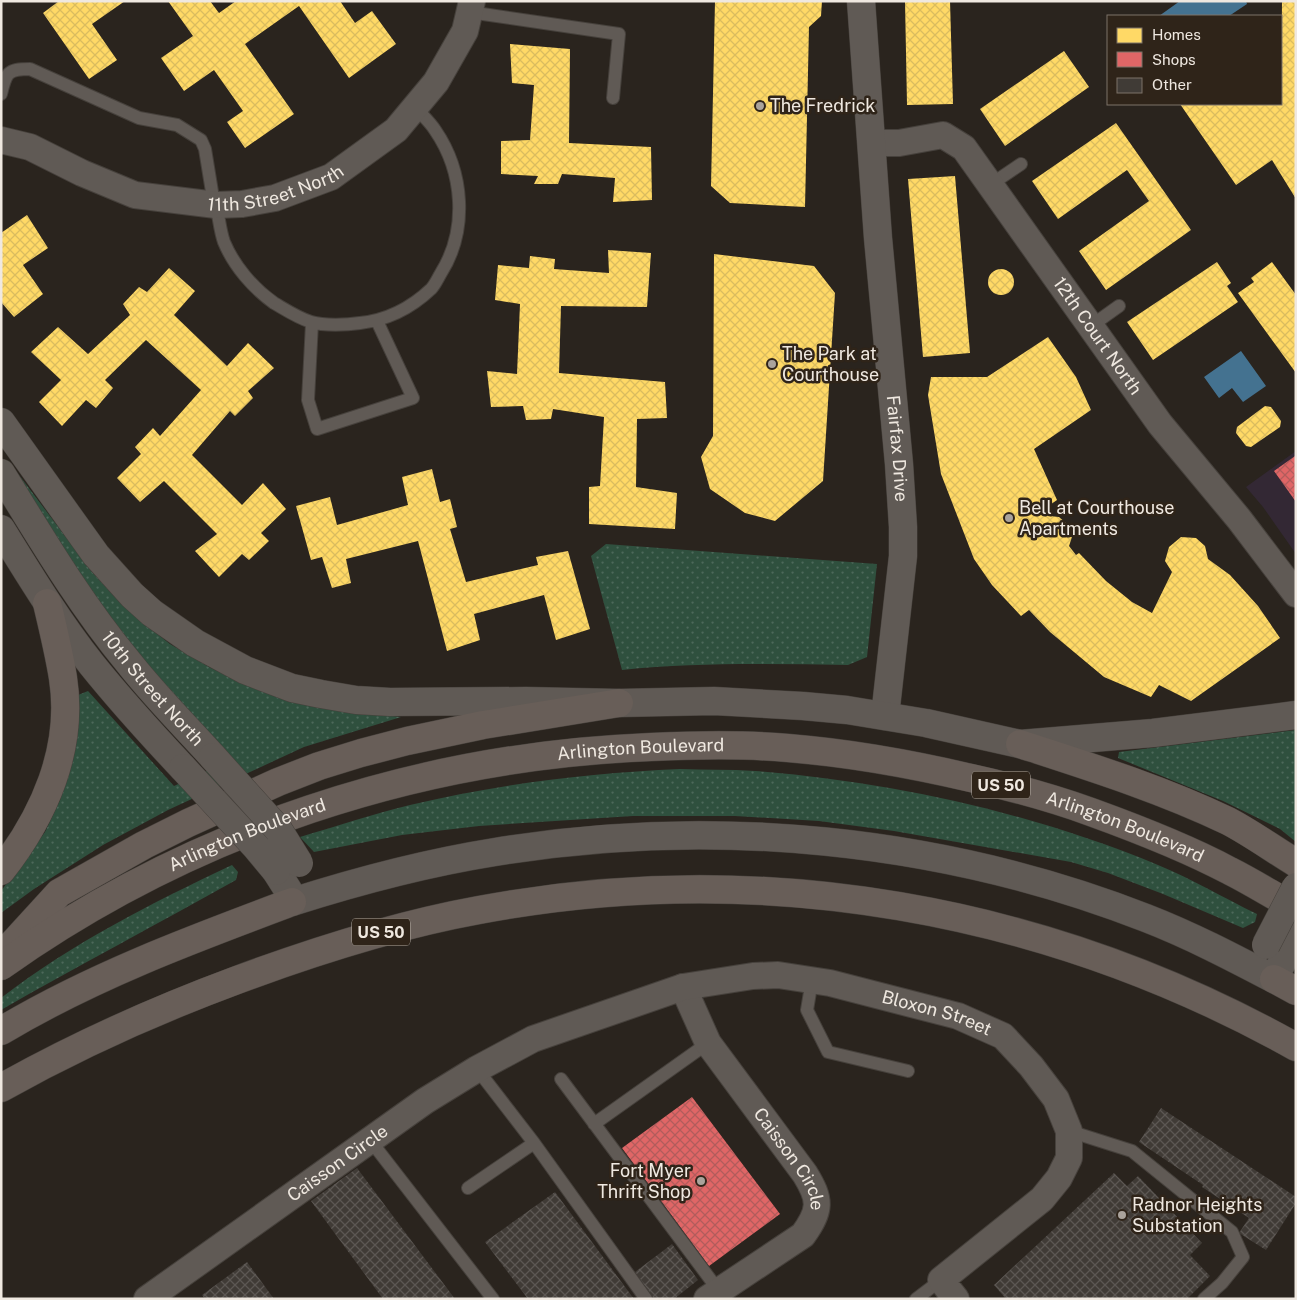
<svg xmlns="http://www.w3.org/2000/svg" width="1297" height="1300" font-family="'Public Sans',sans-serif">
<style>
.commercial{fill:#332834}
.grass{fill:url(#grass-dots)}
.water{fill:#447290}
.homes{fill:url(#homes-cross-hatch)}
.shops{fill:url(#shops-cross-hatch)}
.building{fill:url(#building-cross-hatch)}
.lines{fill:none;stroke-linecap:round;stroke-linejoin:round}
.service-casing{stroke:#46413c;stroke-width:14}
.minor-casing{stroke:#46413c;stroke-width:28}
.tertiary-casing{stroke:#46413c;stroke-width:29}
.secondary-casing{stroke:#46413c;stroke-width:29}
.trunk-casing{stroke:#46413c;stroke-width:29}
.service{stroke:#605a55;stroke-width:12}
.minor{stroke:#605a55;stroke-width:26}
.tertiary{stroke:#605a55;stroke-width:28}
.secondary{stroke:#605a55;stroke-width:28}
.trunk{stroke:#685e58;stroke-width:28}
.secondary-bridge-casing{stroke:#46413c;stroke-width:29;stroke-linecap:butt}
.secondary-bridge{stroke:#605a55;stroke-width:28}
.poi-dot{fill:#aaa39c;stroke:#2f2419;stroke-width:2}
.labels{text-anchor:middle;stroke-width:5;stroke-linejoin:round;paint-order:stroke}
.shield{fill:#2f2419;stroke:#b5ada4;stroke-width:1}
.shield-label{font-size:16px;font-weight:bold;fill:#efe8e0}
.poi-label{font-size:18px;fill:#efe8e0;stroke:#2f2419;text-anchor:start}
.street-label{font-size:18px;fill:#efe8e0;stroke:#2f2419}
</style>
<defs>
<pattern id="grass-dots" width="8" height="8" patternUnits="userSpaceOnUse" patternTransform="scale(1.25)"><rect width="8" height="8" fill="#2f503e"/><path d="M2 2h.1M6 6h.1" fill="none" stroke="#4d695a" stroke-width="1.8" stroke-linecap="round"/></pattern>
<pattern id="homes-cross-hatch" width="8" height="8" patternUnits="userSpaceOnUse" patternTransform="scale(1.25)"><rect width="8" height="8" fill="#ffd966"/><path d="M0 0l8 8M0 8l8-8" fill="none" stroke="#dabc5f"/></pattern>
<pattern id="shops-cross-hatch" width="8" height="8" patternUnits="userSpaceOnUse" patternTransform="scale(1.25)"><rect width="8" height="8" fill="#e06666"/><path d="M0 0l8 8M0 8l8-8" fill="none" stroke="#b25c5c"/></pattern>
<pattern id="building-cross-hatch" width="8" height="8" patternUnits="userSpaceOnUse" patternTransform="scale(1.25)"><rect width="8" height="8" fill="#403b36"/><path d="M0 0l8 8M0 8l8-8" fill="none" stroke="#5c5753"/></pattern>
</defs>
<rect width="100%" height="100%" fill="#2a241e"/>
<path class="commercial" d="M1296 451V554L1263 507 1246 487Z"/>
<path class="grass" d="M16 471 93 573 137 618 170 644 209 667 249 686 322 707 401 717 304 747 168 810 103 845 34 889 1 913V891L45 832 60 800 69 771 78 695 88 691 174 786 230 760 129 648 76 570Z
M606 544 877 564 867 657 848 665C773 664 697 662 622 670L591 556Z
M1296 730V842L1280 829 1223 801 1118 758 1119 752Z
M680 769C705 770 730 769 755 771 893 782 1030 812 1158 865 1192 879 1224 898 1257 914L1255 922 1243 928 1163 894 1108 873 1071 862 894 831 819 821 735 816H633L479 826 402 835 314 852 300 837C337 826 373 814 410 805 498 784 589 773 680 769Z
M232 865 238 872 236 880C158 924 79 965 1 1010V998C74 942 150 904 232 865Z"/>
<path class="water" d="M1180 1H1246L1247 4 1229 16H1159Z
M1241 351 1266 386 1243 402 1232 388 1219 398 1204 377Z"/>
<path class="homes" d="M59 1H125L92 24 117 60 89 79 43 13Z
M168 1H210L219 13 236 1H340L355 23 372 11 396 44 349 78 299 6 245 44 294 114 245 148 227 122 243 111 214 70 184 91 161 58 193 36Z
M715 1H822L821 16 809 27 805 207 730 203 711 186Z
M905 1H950L953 104 907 105Z
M1282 1H1296V199L1272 160 1236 185 1180 104H1281Z
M510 44 570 49 569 143 651 147 652 200 613 202 615 178 562 174 558 184H534L538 176 501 174V141L530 140 534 85 512 83Z
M1064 51 1089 87 1005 146 980 109Z
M1116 123 1191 230 1106 290 1079 251 1149 201 1127 170 1058 219 1032 181Z
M955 176 970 353 923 357 908 179Z
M27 215 48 248 23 265 43 294 14 317 1 302V233Z
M608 250 651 253 647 307 561 306 559 373 665 382 667 418 637 419 636 487 677 493 675 529 589 524V487L600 486 604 417 553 409 551 419 526 420 523 406 491 407 487 371 517 374 520 304 495 300 498 265 529 268 530 256 555 259 554 269 609 273Z
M714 254 814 266 835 293 823 481 775 521 745 513 710 489 701 457 713 436Z
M1217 262 1231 283 1227 286 1238 302 1153 360 1127 322Z
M1272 262 1296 295V373L1238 293 1254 282 1251 278Z
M169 268 195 291 174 315 227 366 248 343 274 368 248 391 253 398 235 416 230 411 192 455 242 505 263 483 286 509 261 533 269 541 249 560 242 554 219 577 195 551 217 534 164 481 140 502 117 478 141 454 135 447 153 428 160 436 201 390 146 340 105 380 113 388 96 408 86 400 62 426 39 402 61 380 31 352 58 327 88 354 130 315 123 304 139 287 147 292Z
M988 282a13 13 0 1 1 26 0a13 13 0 1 1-26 0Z
M1048 337 1076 377 1091 410 1034 449 1057 500 1044 509 1050 516 1059 517 1068 525 1072 537 1069 546 1076 555 1079 553 1106 581 1132 602 1152 613 1172 572 1165 561 1169 547 1181 537 1196 538 1205 546 1208 559 1230 575 1258 606 1280 638 1191 701 1159 685 1151 697 1104 677 1050 632 1029 610 1021 616 992 585 974 559 941 474 928 395 931 377H987Z
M1265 406 1271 407 1281 421 1280 427 1251 447 1246 446 1236 433 1237 427Z
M432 469 440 502 450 499 457 527 450 529 466 582 538 565 536 557 568 551 590 629 556 640 544 595 474 614 480 640 447 651 418 541 346 559 351 583 332 588 322 557 311 560 296 506 330 497 337 525 408 505 402 477Z"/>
<path class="shops" d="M1295 456 1296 458V502L1274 471Z
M692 1097 780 1214 709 1266 622 1148Z"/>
<path class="building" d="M1161 1108 1296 1197V1203L1266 1250 1239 1233 1249 1218 1202 1187 1203 1185 1139 1142Z
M357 1168 455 1299H383L311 1201Z
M1114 1173 1127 1186 1138 1176 1202 1243 1190 1255 1210 1276 1187 1299H1006L994 1285Z
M555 1192 634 1299H528L485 1242Z
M672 1244 698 1280 674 1299H654L635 1272Z
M247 1262 274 1299H205L202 1295Z"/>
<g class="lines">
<g class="service-casing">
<path id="service" d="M469 12 619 34 613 98
M1 94C6 73 7 69 30 69L139 118 177 125 201 140 205 149 214 204
M990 185 1021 164
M216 205C219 217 220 231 224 242 234 266 253 288 274 303 286 310 298 318 311 322 324 326 347 325 360 323 387 320 411 308 431 289 435 285 438 278 441 273 468 230 464 172 435 130 430 122 421 114 415 107
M312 323 308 400 317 429 413 398 377 321
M1091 326 1119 306
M812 980 807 1010 828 1052 908 1071
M477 1069 534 1143 646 1299
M561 1079 719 1291
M594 1124 708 1043
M1069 1131 1132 1151 1232 1232 1243 1257 1222 1283 1204 1299
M370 1140 493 1299
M468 1188 534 1143
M916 1299 941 1280"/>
</g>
<g class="minor-casing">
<g id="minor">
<path id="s1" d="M1 140 30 147 82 173 135 195 216 205 242 204 275 198 331 177 396 130 436 82 465 31 472 1"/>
<path id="s2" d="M871 143H899L943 135 964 148 1160 424 1239 519 1296 594"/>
<path id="s3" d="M683 987 708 1043 805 1174C821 1200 821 1210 803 1235L707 1299"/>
<path id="s4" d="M147 1299 425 1101 477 1069 533 1039 683 987 753 976 778 975 830 983 958 1016 1003 1036 1031 1066 1056 1099 1069 1131V1158L1059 1178 1042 1199 941 1280 956 1299"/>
</g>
</g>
<g class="tertiary-casing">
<g id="tertiary">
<path id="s5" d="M861 1 878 238 899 464 903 527V556L885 716"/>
</g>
</g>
<g class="secondary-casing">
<g id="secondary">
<path d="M1 422 96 555 132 595 152 613 195 643 245 670 292 688 321 694 356 700 390 702 526 701 619 703 714 701 803 706 847 710 926 723 1020 744 1153 733 1296 715"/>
<path id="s6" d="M1 473C41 538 80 604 129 663 155 696 185 726 213 757"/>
<path d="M1 529C30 576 58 622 92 665 121 701 152 735 183 768"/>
<path d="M276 871 288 890 292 902C358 881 426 863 495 852 712 816 941 838 1146 918 1190 935 1232 957 1274 979L1296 934"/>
</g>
</g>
<g class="trunk-casing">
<g id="trunk">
<path d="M1020 744C1091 767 1161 789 1228 821 1251 833 1273 849 1296 863"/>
<path d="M1 871C44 816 74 749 63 678 59 653 53 628 47 603"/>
<path d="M5 952 59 893 144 845 188 823 278 782 319 766 361 753 407 741 483 725 619 703"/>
<path id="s7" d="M1 966C191 831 418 756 651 747 696 745 743 744 788 748 850 753 911 764 971 778 1012 787 1052 798 1091 812 1138 829 1185 847 1230 871 1252 882 1274 896 1296 908"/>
<path d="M1274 979 1296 991"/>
<path d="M1 1031C93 976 193 939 292 902"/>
<path d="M1 1088C76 1046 156 1010 237 980 315 951 396 925 479 910 760 857 1046 907 1296 1047"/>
</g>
</g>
<use href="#service" class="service"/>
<use href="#minor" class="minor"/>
<use href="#tertiary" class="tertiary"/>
<use href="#secondary" class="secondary"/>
<use href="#trunk" class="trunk"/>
<g class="secondary-bridge-casing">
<path id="secondary-bridge" d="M213 757 278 829 299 863
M183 768 256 847 276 871
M1266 945 1296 887"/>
</g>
<use href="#secondary-bridge" class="secondary-bridge"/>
</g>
<g class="poi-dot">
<circle cx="760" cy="106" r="5"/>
<circle cx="772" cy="364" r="5"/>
<circle cx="1009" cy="518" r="5"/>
<circle cx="701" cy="1181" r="5"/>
<circle cx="1122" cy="1215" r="5"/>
</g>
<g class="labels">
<g class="shield">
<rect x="972" y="771.5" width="58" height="27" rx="4"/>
<rect x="352" y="918.5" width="58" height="27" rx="4"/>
</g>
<g class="shield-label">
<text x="1001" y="791">US 50</text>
<text x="381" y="938">US 50</text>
</g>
<g class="poi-label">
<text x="770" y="112">The Fredrick</text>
<text x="782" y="360">The Park at<tspan x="782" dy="21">Courthouse</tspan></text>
<text x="1019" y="514">Bell at Courthouse<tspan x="1019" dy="21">Apartments</tspan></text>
<text x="691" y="1177" text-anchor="end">Fort Myer<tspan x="691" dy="21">Thrift Shop</tspan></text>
<text x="1132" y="1211">Radnor Heights<tspan x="1132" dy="21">Substation</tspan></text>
</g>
<g class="street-label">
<text dy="6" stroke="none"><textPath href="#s1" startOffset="289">11th Street North</textPath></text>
<text dy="6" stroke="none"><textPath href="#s2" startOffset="328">12th Court North</textPath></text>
<text dy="6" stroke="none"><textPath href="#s5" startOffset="449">Fairfax Drive</textPath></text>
<text dy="6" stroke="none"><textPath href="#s6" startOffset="264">10th Street North</textPath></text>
<text dy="6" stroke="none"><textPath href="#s7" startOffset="685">Arlington Boulevard</textPath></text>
<text dy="6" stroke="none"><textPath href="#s7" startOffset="1180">Arlington Boulevard</textPath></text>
<text dy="6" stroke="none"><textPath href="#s7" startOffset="280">Arlington Boulevard</textPath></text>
<text dy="6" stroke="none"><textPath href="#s4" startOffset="884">Bloxon Street</textPath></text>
<text dy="6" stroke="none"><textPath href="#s3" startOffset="204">Caisson Circle</textPath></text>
<text dy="6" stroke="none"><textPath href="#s4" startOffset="234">Caisson Circle</textPath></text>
</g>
</g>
<rect width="1297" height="1300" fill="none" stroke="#efe8e0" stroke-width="5"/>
<rect x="1107" y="15" width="175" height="90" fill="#2f2419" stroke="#7c7269"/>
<rect x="1117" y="28" width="25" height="15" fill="#ffd966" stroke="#7c7269"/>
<text x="1152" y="40" font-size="15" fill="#efe8e0">Homes</text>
<rect x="1117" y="52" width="25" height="15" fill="#e06666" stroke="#7c7269"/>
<text x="1152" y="65" font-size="15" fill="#efe8e0">Shops</text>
<rect x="1117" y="78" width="25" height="15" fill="#403b36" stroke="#7c7269"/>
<text x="1152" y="90" font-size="15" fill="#efe8e0">Other</text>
</svg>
